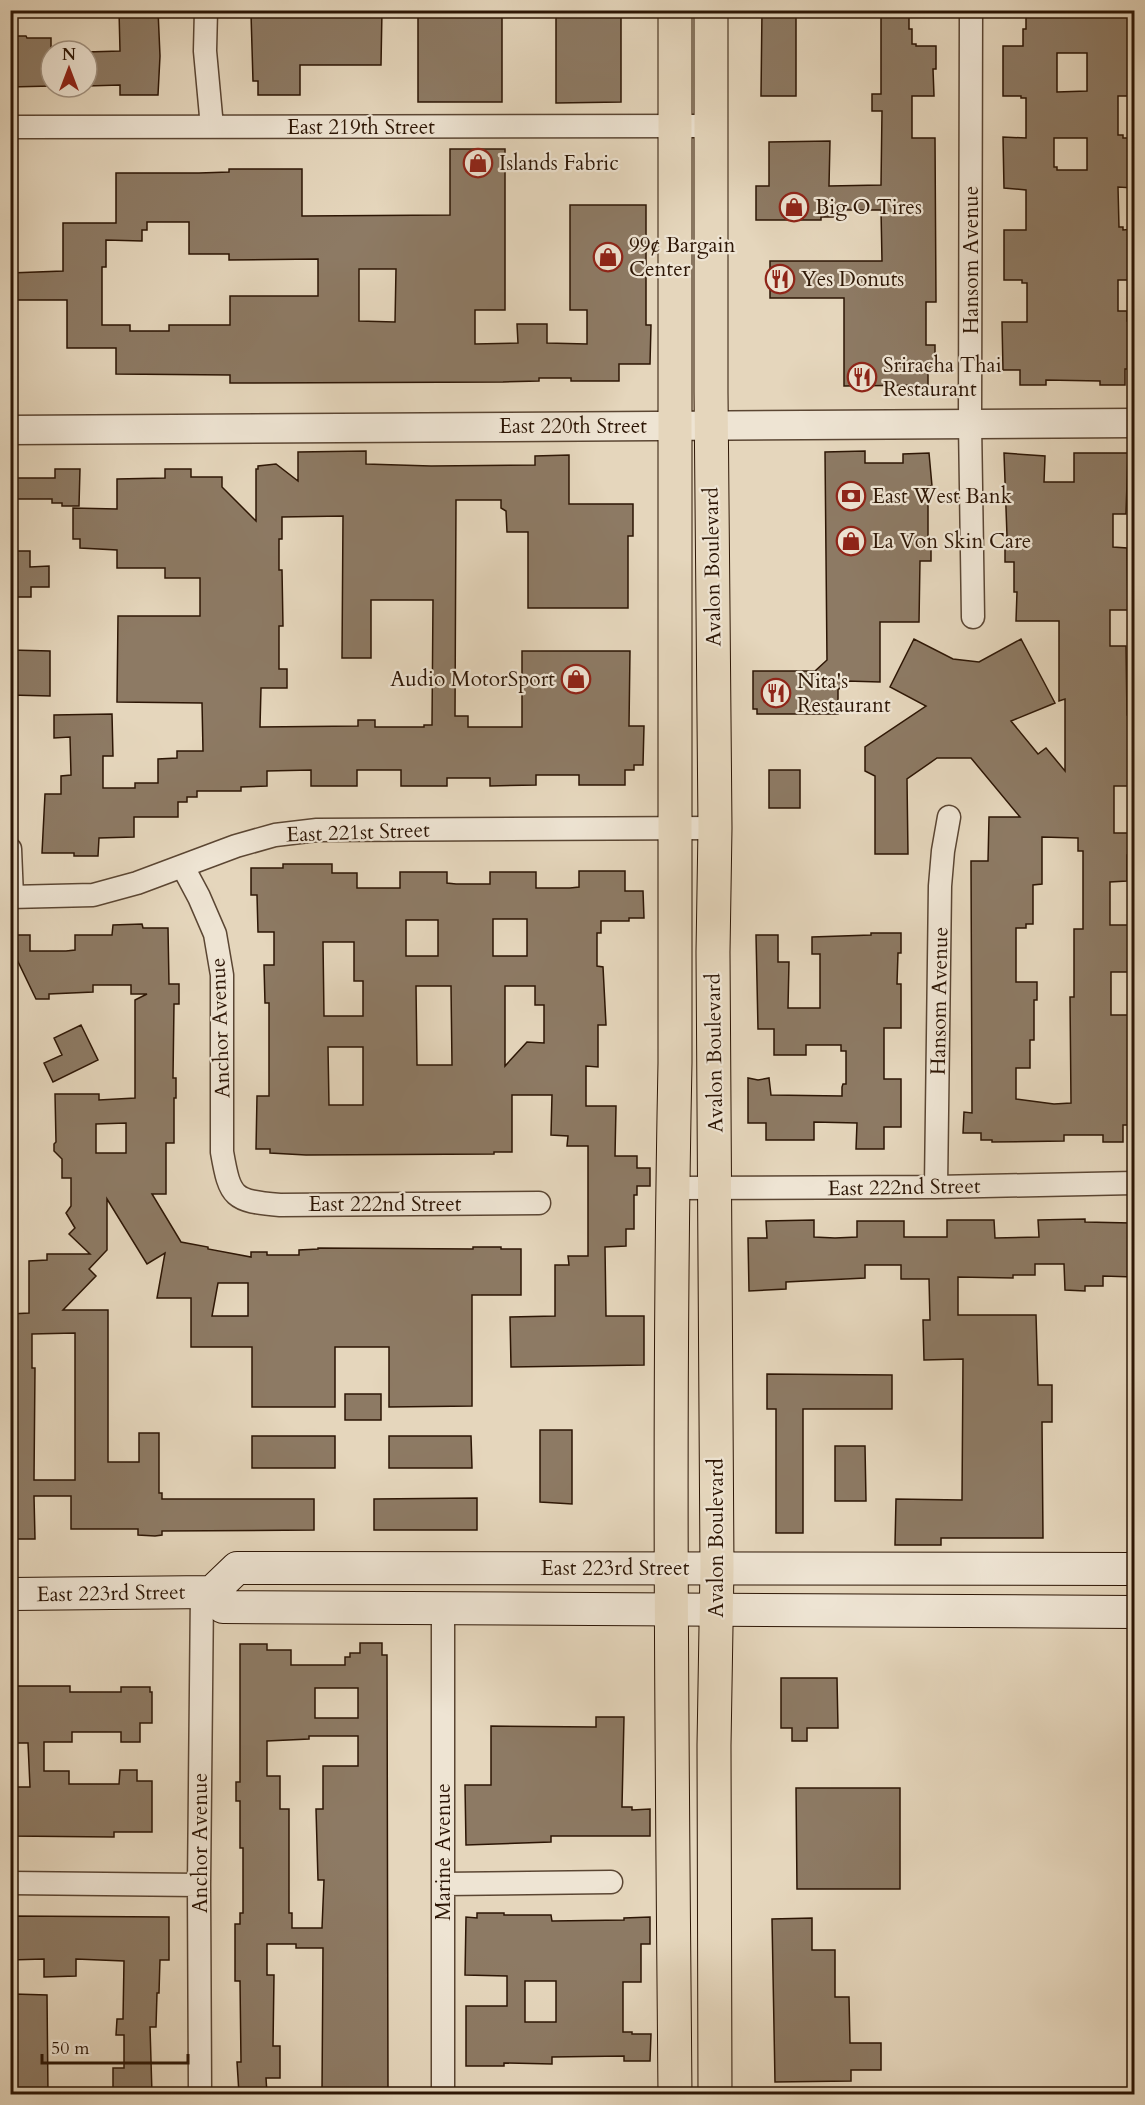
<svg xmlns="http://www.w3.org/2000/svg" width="1145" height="2105" font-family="Cardo,serif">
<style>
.building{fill:#8d7a64;stroke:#2d1605;stroke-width:1.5;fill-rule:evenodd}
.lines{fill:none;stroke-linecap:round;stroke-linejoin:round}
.minor-casing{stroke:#5b4633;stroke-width:25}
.tertiary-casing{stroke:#5b4633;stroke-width:31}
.secondary-casing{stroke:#2d1605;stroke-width:34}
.primary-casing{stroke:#2d1605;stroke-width:35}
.minor{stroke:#eee4d3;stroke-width:22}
.tertiary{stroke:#eee4d3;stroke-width:28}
.secondary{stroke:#eee4d3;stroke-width:32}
.primary{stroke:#e5d6bc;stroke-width:33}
.labels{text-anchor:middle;stroke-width:4.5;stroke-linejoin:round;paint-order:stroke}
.street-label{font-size:21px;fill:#2d1605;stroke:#eee4d3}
.poi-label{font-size:21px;fill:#2d1605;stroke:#eee4d3;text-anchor:start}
</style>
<rect width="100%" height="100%" fill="#e5d6bc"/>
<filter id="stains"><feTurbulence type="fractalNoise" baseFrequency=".00333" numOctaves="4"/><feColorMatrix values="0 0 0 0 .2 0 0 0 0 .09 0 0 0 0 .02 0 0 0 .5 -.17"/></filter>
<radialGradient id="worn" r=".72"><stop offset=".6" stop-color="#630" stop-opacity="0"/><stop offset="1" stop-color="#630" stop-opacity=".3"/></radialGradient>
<path class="building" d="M119 10H158L160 56 158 95H120V85L87 86V52L120 51Z
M253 10H382L381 65H300V95H258V81H253L251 14H253Z
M418 10H502V102H418Z
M556 10H621V102L556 103Z
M762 10H796V96H761Z
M881 10H909V29H912V44H916V46H936V69H933L934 96H912V138H935L936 302H926V345H935V368H928V385L844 386V298H770V261H882L881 210H844L845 217H821V220H756V186H769V142L830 141 829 186 881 185 882 111H872V94H881Z
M1026 10H1134V96H1118V135H1123V138H1134V188L1118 187 1119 227H1123V230L1134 229V280H1118V311H1127V321H1134V369H1125V385H1100V381L1046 380V385H1020V370H1003L1002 322H1027V283H1022V280H1004V230H1026V190L1004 188 1003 137 1026 138V98H1021V96H1003V46H1023V29H1026ZM1057 53H1087V91L1057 92ZM1054 138H1087V170H1057V167H1054Z
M10 36H26L27 38H51V86L10 87Z
M450 149H505V310H475V344L518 343 517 324H547V343L587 344V310H570V205H646V325H651L650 364H619V381H571V378H539V381L503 382 230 383V375L116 374V348H67V300H10V273L63 271V223H116V173H199L229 172V169H302V216L450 215ZM147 222H189V254H229V260L318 259V296H230V325H169V331H130V325H102V267H106V240L142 241V230H147ZM359 269H396L395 322 359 321Z
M366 451V464L431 466 535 465V456L569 455V504H633V536H628V608H528V532H507L506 511 501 508V500H456L455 716H468V727H522V651H630L629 726H644L643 765H634V770H625V785H579V775H536V785L490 786V778H447V786H401V770H357V786H311V770L267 771V786L241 787V791H197V797H187V802H178V817H134V837L99 838 98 856H74V853H42L45 794H61V776L71 775 70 737 54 738V715L112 714 113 756H103V788H135V783H158V759L177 758V751H203L202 703 117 702 118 616H200V578H165V568H117V550L80 548V539H73V508L117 509V479L165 478V469H191V477H222V487L256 521V469H258V466L276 464 298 481V452ZM343 516 342 658H371V600H433L432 725H424V727H375V720H358V726L260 727 261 688H287V669H279V626H283L282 570H279V539H282V517Z
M865 451V463H903V454L929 453 932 486H928V538H931V561H920L919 622H880V682L846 681 838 690V714H757V709H753V671H815L827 660 825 452Z
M1004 453 1045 456 1044 482H1074V453H1128L1126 514H1113V547L1127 548 1128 610H1110V646H1126L1127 715H1132L1133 786H1114V833H1132V855H1127V881L1110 882V925H1128V972H1111V1015H1128L1130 1125H1123V1142H1103V1135H1064V1141L992 1142V1140H981V1133H963L964 1112 972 1113 971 861H988L989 817H1020L971 758H937L907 779 908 854H875V776L865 771V747L926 706 890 687 914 639 953 659 979 662 1021 639 1055 703 1011 721 1038 754 1046 748 1065 771V699L1059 701V621H1016L1017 592H1014V562H1005V536H1007ZM1042 837 1078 838V851H1083V929H1074V997H1070L1071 1103 1054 1104 1016 1099V1068H1030V1040H1034V1000H1037V982H1016V928H1026V924H1033V885L1042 884Z
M55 469H80L79 506H62V503H52V499H10V478H55Z
M10 551H30V567L49 566V587H31V597H10Z
M10 650 50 651V696L10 695Z
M769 770H800V808H769Z
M283 864H332V873H357V888H400V872H447V883L456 884H490V872H536V888H570L579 887V871H625V891H643L644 918H629V921H601V933H597V966L603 967 606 1025H598V1067L586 1066V1106H616L615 1156H637V1168H650V1186H637V1195H634V1229H626V1246L605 1247 606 1316H644V1365L511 1367 510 1317 555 1316V1265H569L568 1256H588V1146H567L568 1136 551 1135 552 1095H512V1152H494V1154L306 1155 270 1153V1149H256L257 1096H269V1003H265L264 965H274V932H258L257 895H251V868H283ZM493 919H527V956H493ZM406 920H438V956H406ZM323 942H354V981H363V1016H324ZM416 986H451L452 1065H417ZM505 986H535V1005H544V1043L527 1042 505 1066ZM328 1047H363V1105H329Z
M142 924 143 928H168L169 984H179V1004H174L173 1078H176V1098H174V1143H166V1194H152L181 1242 208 1247V1249L251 1257V1252H267V1255H299V1250L318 1249V1248L473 1249V1247H501V1249H521V1295H472V1406L389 1407V1347H335V1407H252V1347H191V1298H157L165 1253 147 1264 107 1199V1250L89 1269 96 1276 63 1310H108V1462H139V1433H159V1493H162V1499H314V1530L162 1531V1535L155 1536 138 1535V1529H71V1496H34L35 1539H10V1314L29 1313V1261L47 1260V1254H90L69 1234 75 1228 66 1213 71 1206V1178H62V1159L54 1151V1144L56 1142 55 1094H99V1100L135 1098V1000L147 994H131V985H93V992L49 994V999H36L10 945V935H30V951H66L75 950V935H112L113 925ZM126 1123V1153H96V1124ZM218 1283H248V1316H212ZM75 1333V1480H34L35 1368H32V1334Z
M871 933H901V953H898L897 984H901V1028H884V1079H901V1127H884V1149H856L857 1123 814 1122V1140H766V1123H748V1078L758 1080 769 1078 771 1095 842 1096V1087L843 1084H846V1051H841V1045H806V1055H774V1029H758L756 935H778V962H789L788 1008H820V954H812V937L871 935Z
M81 1025 98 1060 53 1082 44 1063 62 1055 54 1038Z
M1085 1219V1222L1131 1223 1130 1240H1134V1277L1103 1276V1286H1085V1291L1065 1290 1064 1264H1035V1275H1013V1278L958 1277V1315H1036L1038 1385H1052V1422H1042L1043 1538H941V1545H895L896 1499 962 1500 963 1359 924 1360 923 1320H930L929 1279H901V1265H865V1278L786 1282V1289L749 1291 748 1238H767L766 1221 814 1220V1237L835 1238 857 1237V1221H904V1237H947V1220H994L995 1238 1039 1237 1038 1220Z
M767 1374 892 1375V1409H803V1533H776V1409H767Z
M345 1394H381V1420H345Z
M540 1430H572V1504L540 1502Z
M252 1436H335V1468H252Z
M389 1436H471L472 1468H389Z
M835 1446H865L866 1501H835Z
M477 1498V1530H374V1499Z
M360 1643H382V1655H387L388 2094H322L323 1948H296V1944H267V1975H274L273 2046H280V2078H266L267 2094H239L237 2062H241L240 1981H235V1924H240V1913H243V1848H240V1801H236V1782H240V1644H267V1650H291V1665H345V1657H350V1653H360ZM315 1688H358V1718H315ZM309 1736H358V1766H323V1809H316L318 1880H324L322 1928H292V1913H289V1809H280V1776H267V1741L309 1739Z
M781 1678H837L838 1728H807V1741H792V1728H781Z
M10 1686H70V1692H121V1687H150V1692H152V1723H140V1742H121V1732H72V1742H44V1771H69V1784H119L120 1770H137V1781H152V1832H114V1837L10 1836V1787H30L28 1743H10Z
M596 1717H624L622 1807H632V1810L650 1809V1836H551V1842L466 1845 465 1785H491V1726L596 1727Z
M796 1788H900V1889H797Z
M477 1913H504V1915H551L552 1921 624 1920V1918L650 1917V1944H641V1982H623V2032H632V2034H651L650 2061H624V2056L552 2057V2064L504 2063V2066H466V2006H507V1976L465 1975 466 1917 477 1918ZM525 1981H556V2022H525Z
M10 1916 169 1917V1960H160L159 1993H157L156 2027H150L152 2094H113V2068H124V2035H116L117 2019H123L124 1961 76 1959V1976L44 1977V1959L10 1960Z
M812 1918V1950H835V1997H849L850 2043H881V2070H851V2081L775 2082 772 1919Z
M14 1994 47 1995 48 2094H10V2003H14Z"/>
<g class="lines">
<g class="minor-casing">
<path id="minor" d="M206 10 205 51 212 127
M971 10 970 423 973 617
M10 127 711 126
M10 849 12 897
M183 867 199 897 215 934 222 975V1152C230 1198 233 1201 280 1205L539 1203
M10 897 93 895 137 883 236 846 275 835 317 830 715 828
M936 1187 940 886 943 851 949 817
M673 1188 936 1187 1134 1183
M443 1609V2094
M10 1883 199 1885
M443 1884 611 1882
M200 2094 199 1885 202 1592"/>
</g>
<g class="tertiary-casing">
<path id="tertiary" d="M10 430 1134 423"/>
</g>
<g class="secondary-casing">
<path id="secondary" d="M212 1592 223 1607 1134 1612
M10 1594 212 1592 237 1568 1134 1569"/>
</g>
<g class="primary-casing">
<path id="primary" d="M675 10V1063C668 1407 672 1751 675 2094
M711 10V392L715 828 713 952 717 1568 714 1745 715 2094"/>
</g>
<use href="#minor" class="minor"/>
<use href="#tertiary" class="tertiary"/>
<use href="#secondary" class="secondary"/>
<use href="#primary" class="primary"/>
</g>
<defs>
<g id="shop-ring" transform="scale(1.5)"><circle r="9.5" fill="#eee4d3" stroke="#8f2418" stroke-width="1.5"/><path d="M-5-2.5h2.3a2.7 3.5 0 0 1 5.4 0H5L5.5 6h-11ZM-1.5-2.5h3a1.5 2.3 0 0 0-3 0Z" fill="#8f2418"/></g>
<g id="restaurant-ring" transform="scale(1.5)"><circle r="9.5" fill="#eee4d3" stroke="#8f2418" stroke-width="1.5"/><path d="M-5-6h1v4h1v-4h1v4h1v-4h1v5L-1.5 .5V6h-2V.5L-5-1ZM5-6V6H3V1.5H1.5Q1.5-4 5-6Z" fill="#8f2418"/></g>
<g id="bank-ring" transform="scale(1.5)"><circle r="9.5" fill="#eee4d3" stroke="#8f2418" stroke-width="1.5"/><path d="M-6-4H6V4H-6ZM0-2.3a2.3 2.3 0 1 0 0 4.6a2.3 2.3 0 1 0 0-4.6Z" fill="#8f2418"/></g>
</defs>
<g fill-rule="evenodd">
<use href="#shop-ring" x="478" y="163"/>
<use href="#shop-ring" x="794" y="207"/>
<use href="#shop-ring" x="608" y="257"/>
<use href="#restaurant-ring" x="780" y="279"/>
<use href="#restaurant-ring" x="862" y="377"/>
<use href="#bank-ring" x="851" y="496"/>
<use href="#shop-ring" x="851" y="541"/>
<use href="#shop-ring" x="576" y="679"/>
<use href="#restaurant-ring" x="776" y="693"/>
</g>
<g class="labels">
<g class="street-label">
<text x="361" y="134">East 219th Street</text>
<text transform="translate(971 260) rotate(-90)" y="7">Hansom Avenue</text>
<text x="573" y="433">East 220th Street</text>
<text transform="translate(712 567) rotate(-91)" y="7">Avalon Boulevard</text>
<text transform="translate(358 832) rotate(-2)" y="7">East 221st Street</text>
<text transform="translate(939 1001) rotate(-89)" y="7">Hansom Avenue</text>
<text transform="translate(220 1028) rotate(-92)" y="7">Anchor Avenue</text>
<text transform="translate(714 1053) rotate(-91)" y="7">Avalon Boulevard</text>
<text transform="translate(904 1187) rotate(-1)" y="7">East 222nd Street</text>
<text x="385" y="1211">East 222nd Street</text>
<text transform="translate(716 1538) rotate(-90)" y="7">Avalon Boulevard</text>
<text x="615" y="1575">East 223rd Street</text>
<text transform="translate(111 1593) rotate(-1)" y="7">East 223rd Street</text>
<text transform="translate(200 1843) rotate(-90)" y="7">Anchor Avenue</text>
<text transform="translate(443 1852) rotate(-90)" y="7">Marine Avenue</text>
</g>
<g class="poi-label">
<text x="499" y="170">Islands Fabric</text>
<text x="815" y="214">Big O Tires</text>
<text x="629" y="252">99¢ Bargain<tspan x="629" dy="24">Center</tspan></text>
<text x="801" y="286">Yes Donuts</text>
<text x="883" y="372">Sriracha Thai<tspan x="883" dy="24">Restaurant</tspan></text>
<text x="872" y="503">East West Bank</text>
<text x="872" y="548">La Von Skin Care</text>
<text x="555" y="686" text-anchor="end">Audio MotorSport</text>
<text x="797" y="688">Nita's<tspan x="797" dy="24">Restaurant</tspan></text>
</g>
</g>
<rect width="1145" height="2105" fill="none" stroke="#e5d6bc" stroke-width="36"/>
<rect x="12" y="12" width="1121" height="2081" fill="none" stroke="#2d1605" stroke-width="3"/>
<rect x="18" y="18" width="1109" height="2069" fill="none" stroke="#2d1605" stroke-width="1.5"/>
<g transform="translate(69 69)"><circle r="28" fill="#eee4d3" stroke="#a19281" stroke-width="1.5"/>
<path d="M0-4.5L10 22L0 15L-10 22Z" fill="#8f2418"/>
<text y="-9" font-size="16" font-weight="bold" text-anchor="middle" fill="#2d1605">N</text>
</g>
<path d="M42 2054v9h146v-9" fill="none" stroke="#2d1605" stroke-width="3"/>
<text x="51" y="2054" font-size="18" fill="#2d1605" stroke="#eee4d3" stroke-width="4.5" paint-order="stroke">50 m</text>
<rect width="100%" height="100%" filter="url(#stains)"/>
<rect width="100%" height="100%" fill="url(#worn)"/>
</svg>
